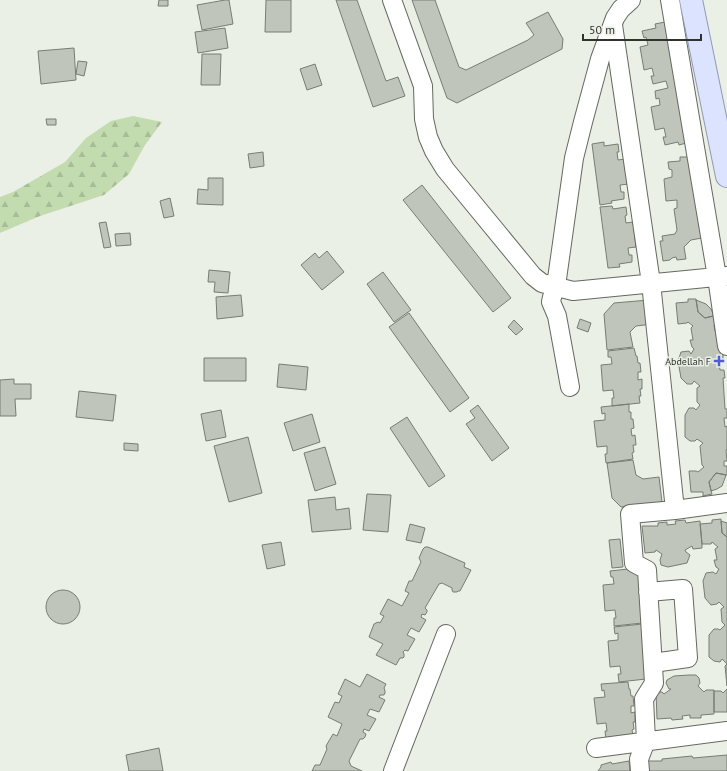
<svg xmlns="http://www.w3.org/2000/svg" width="727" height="771" font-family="'PT Sans',sans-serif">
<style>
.forest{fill:url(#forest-firs)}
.building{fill:#c0c5bc;stroke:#787d74}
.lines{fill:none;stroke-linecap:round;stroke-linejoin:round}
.street-casing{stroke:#646960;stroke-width:20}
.primary-casing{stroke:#9199b6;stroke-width:24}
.street{stroke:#fff;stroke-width:18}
.primary{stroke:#dce3ff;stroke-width:22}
.poi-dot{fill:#4f5dd3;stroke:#eaf0e6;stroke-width:1.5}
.labels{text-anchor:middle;stroke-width:3;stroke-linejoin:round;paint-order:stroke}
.poi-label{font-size:10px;fill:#30322e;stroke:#eaf0e6;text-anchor:end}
</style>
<defs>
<pattern id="forest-firs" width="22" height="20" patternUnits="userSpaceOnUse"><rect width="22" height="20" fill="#c3dcaf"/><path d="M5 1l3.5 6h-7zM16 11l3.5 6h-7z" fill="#a8bd97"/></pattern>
</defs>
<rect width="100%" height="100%" fill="#eaf0e6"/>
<path class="forest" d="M133 116 162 122 145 145 129 174 104 195 40 216 0 233V197L13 192 65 162 86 138 111 121Z"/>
<path class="building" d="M159 0H168V6H158Z
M225 0H229L233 24 202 30 197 5Z
M266 0H291V32H265Z
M336 0H357L386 81 398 77 405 96 373 107Z
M412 0H435L459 67 466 70 528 40 534 35 526 23 548 12 563 39 562 49 457 103 447 98Z
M665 22 690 142 679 145 678 142 665 145 663 137H666L664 128 655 130 651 107 660 105 659 98 656 99 655 91 668 88 666 81 653 84 651 76H654L652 68 644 70 640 47 648 45 646 37 644 38 642 31 656 28 655 24Z
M225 28 228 48 198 53 195 32Z
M74 48 76 80 41 84 38 51Z
M202 54H221L220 85H201Z
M78 61 87 62 84 76 76 74Z
M315 64 322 85 307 90 300 69Z
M46 119H56V125H47Z
M604 142V146L618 144 619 152H617L618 160 625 159 629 184 620 185 621 192H624V199L611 201 612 203 600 205 592 144Z
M263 152 264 166 250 168 248 154Z
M680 157H692L702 238 691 240 684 247 686 259 677 260 676 257 672 258 670 260 663 261 660 241H663L662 236 675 234 677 230 674 209 677 208V200L666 201 664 179 672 177V170L669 169 668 162 680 161Z
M208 178H223V205L197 204 198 189 208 190Z
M422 185 511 298 493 312 403 200Z
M170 198 174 216 164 218 160 201Z
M612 206 613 209 626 207 627 215 625 216 626 223 633 222 636 247 628 248 629 255H632V262L619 264 620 267 608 268 600 207Z
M106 222 111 247 104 248 99 223Z
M130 233 131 245 116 246 115 234Z
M327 251 344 272 322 290 301 265 315 253 319 258Z
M209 270 230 272 228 293 214 292 215 282H208Z
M383 272 411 310 394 322 367 284Z
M241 295 243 316 217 319 216 297Z
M688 299H696L698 312 705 318 716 315 718 325H714L715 331H717L720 338V353H723V362H719L720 370H724L725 378H723L725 409H727V418H724L725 427 727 426V450H726L727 461H724V466H727V475L716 473 709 482 712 494 703 496V492H691L689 471H696L698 472 704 467 702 465 700 446 703 443 697 439 695 441H690L685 437V415L689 408H694L696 410 700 405 697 402V388L700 386 694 381 692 384H687L681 378 678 361 681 352 689 351 691 354 694 349 692 347 690 340H693L691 328 693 326 688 322 687 323 678 324 676 303 688 302Z
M649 300 653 324 636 326 630 332 633 347 607 350 604 314 614 303Z
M696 300 706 304 711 309 714 316 705 318 698 312Z
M409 313 469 398 450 412 389 327Z
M580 319 591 323 588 332 577 328Z
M514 320 523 329 516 335 508 327Z
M634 348 636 356H637L638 363H640L641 372H638V380L642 379V389H640L641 396H639L640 403 612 406V398H614L613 390 603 391 601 365 612 364 611 357H608V351Z
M204 358H246V381H204Z
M279 364 308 367 306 390 277 387Z
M14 379V384H31V399H15L16 416H0V380Z
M79 391 116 395 113 421 76 417Z
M629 404V412H631V419H633L634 428 631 429 632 436 635 435 636 445H633L634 452 632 453 633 459 606 463 605 454H607V446L597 447 594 421 605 420V413L602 414 601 407Z
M478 405 509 448 492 461 466 424 475 418 470 411Z
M221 410 226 437 206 441 201 414Z
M312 414 320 442 293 451 284 423Z
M407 417 445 476 429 487 390 428Z
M248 437 262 493 229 502 214 446Z
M124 443 138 444V451L124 450Z
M325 447 336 484 315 491 304 453Z
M633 460 636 475 643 479 659 477 662 502 621 507 612 498 607 463Z
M716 473 726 475 725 478 722 486 717 489 711 491 709 482Z
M367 494 391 495 388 532 363 530Z
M335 497 336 510 349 508 351 529 312 532 308 500Z
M721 519 722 533 727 537V664L722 659 720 662 714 661 709 657V635L714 629H718L720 630 725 625 722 622 721 609 724 607 719 602 717 604 711 605 705 598 703 581 706 573 713 572 716 574 719 569 716 567 714 560H717L715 549 718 547 712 542 711 544H702L700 524 712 523V520Z
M685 520 686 523 700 521 702 544V548L693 549 692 546 685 550 686 552 690 555 687 563 668 567 661 565 660 560 662 554 656 550 655 552 645 553 642 526H658V523L667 522V525L676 524 675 521Z
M721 521 727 523V537L722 533Z
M410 524 425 528 421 543 406 540Z
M620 539 623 567 612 568 609 540Z
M281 542 285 565 267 569 262 545Z
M425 547H428L465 563 464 567 471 570 460 591H458L457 592H453L452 590V588L442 583 439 584 425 608 427 610V612L425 615 422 614 421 617 426 620 419 632 411 628 407 635 415 639 408 651 405 650 403 652 404 654V657L403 658H400L396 665 376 655 383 644 369 637 374 624 378 622 380 623 384 616 380 614 388 599 402 606 409 593 405 591 409 581H412L421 562 419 558 423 549Z
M637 568 638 576H639L643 616H641L642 623 614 626V618H616L615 610 605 611 603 585 614 584 613 577H611L610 571Z
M46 607a17 17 0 1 1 34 0a17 17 0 1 1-34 0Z
M642 624 646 679 619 682 618 674H621L620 666 610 667 608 641 618 640V633L615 634 614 627Z
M727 664V686L725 666Z
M367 674 386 684 384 688 385 691V693L384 695H380L379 697 385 700 379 712 370 709 367 715 376 719 369 731 364 729 363 732 366 734 365 737 363 739H360L349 761 351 766 362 771H312L315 765H320L327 749 326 746 333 734 337 736 342 724 328 717 334 704 335 702 339 703 342 696 338 694 345 679 360 687Z
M689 675H696L699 678 700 683 698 686 704 692 706 690H714V714L701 715V718H690V715L682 716 683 719 672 720 671 718 657 719 656 692H662L664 694 671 689H669L666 683 667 680 674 676Z
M628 682 629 689H630L631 696H633L634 706H631V713L635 712V722H633L634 729 632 730 633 736 606 739 605 731H607L606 723 597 724 594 698 605 697 604 690 602 691 601 684Z
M727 689V712H714V691H721L723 693Z
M159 748 163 771H129L126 755Z
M727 755V771H647V761H662V759L692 756 693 758Z
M629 761 630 771H598L601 767V765L611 762 612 764Z"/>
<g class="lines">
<g class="street-casing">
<path id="street" d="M392 0 423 86 424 119 428 137 434 151 445 169 533 276 542 283 573 291 727 276
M670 0 717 277 727 346
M613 25 651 283 675 510
M570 387 557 316 551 302 552 297 556 286 574 158 583 122 600 59 615 18 621 9 631 0
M648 592 683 589 688 658 653 663
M596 748 727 731
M393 771 446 634
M640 771 639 759 646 741 644 699 654 683 647 570 634 563 630 514 675 510 727 503"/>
</g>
<g class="primary-casing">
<path id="primary" d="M691 0 727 176"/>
</g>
<use href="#street" class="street"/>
<use href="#primary" class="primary"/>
</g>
<path class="poi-dot" d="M717 355h4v4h4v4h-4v4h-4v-4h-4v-4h4z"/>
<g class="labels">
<g class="poi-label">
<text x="711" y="365">Abdellah F</text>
</g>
</g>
<path d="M583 34v6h118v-6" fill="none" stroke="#30322e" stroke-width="2"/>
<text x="589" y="34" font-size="12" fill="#30322e" stroke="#eaf0e6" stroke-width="3" paint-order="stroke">50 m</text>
</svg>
